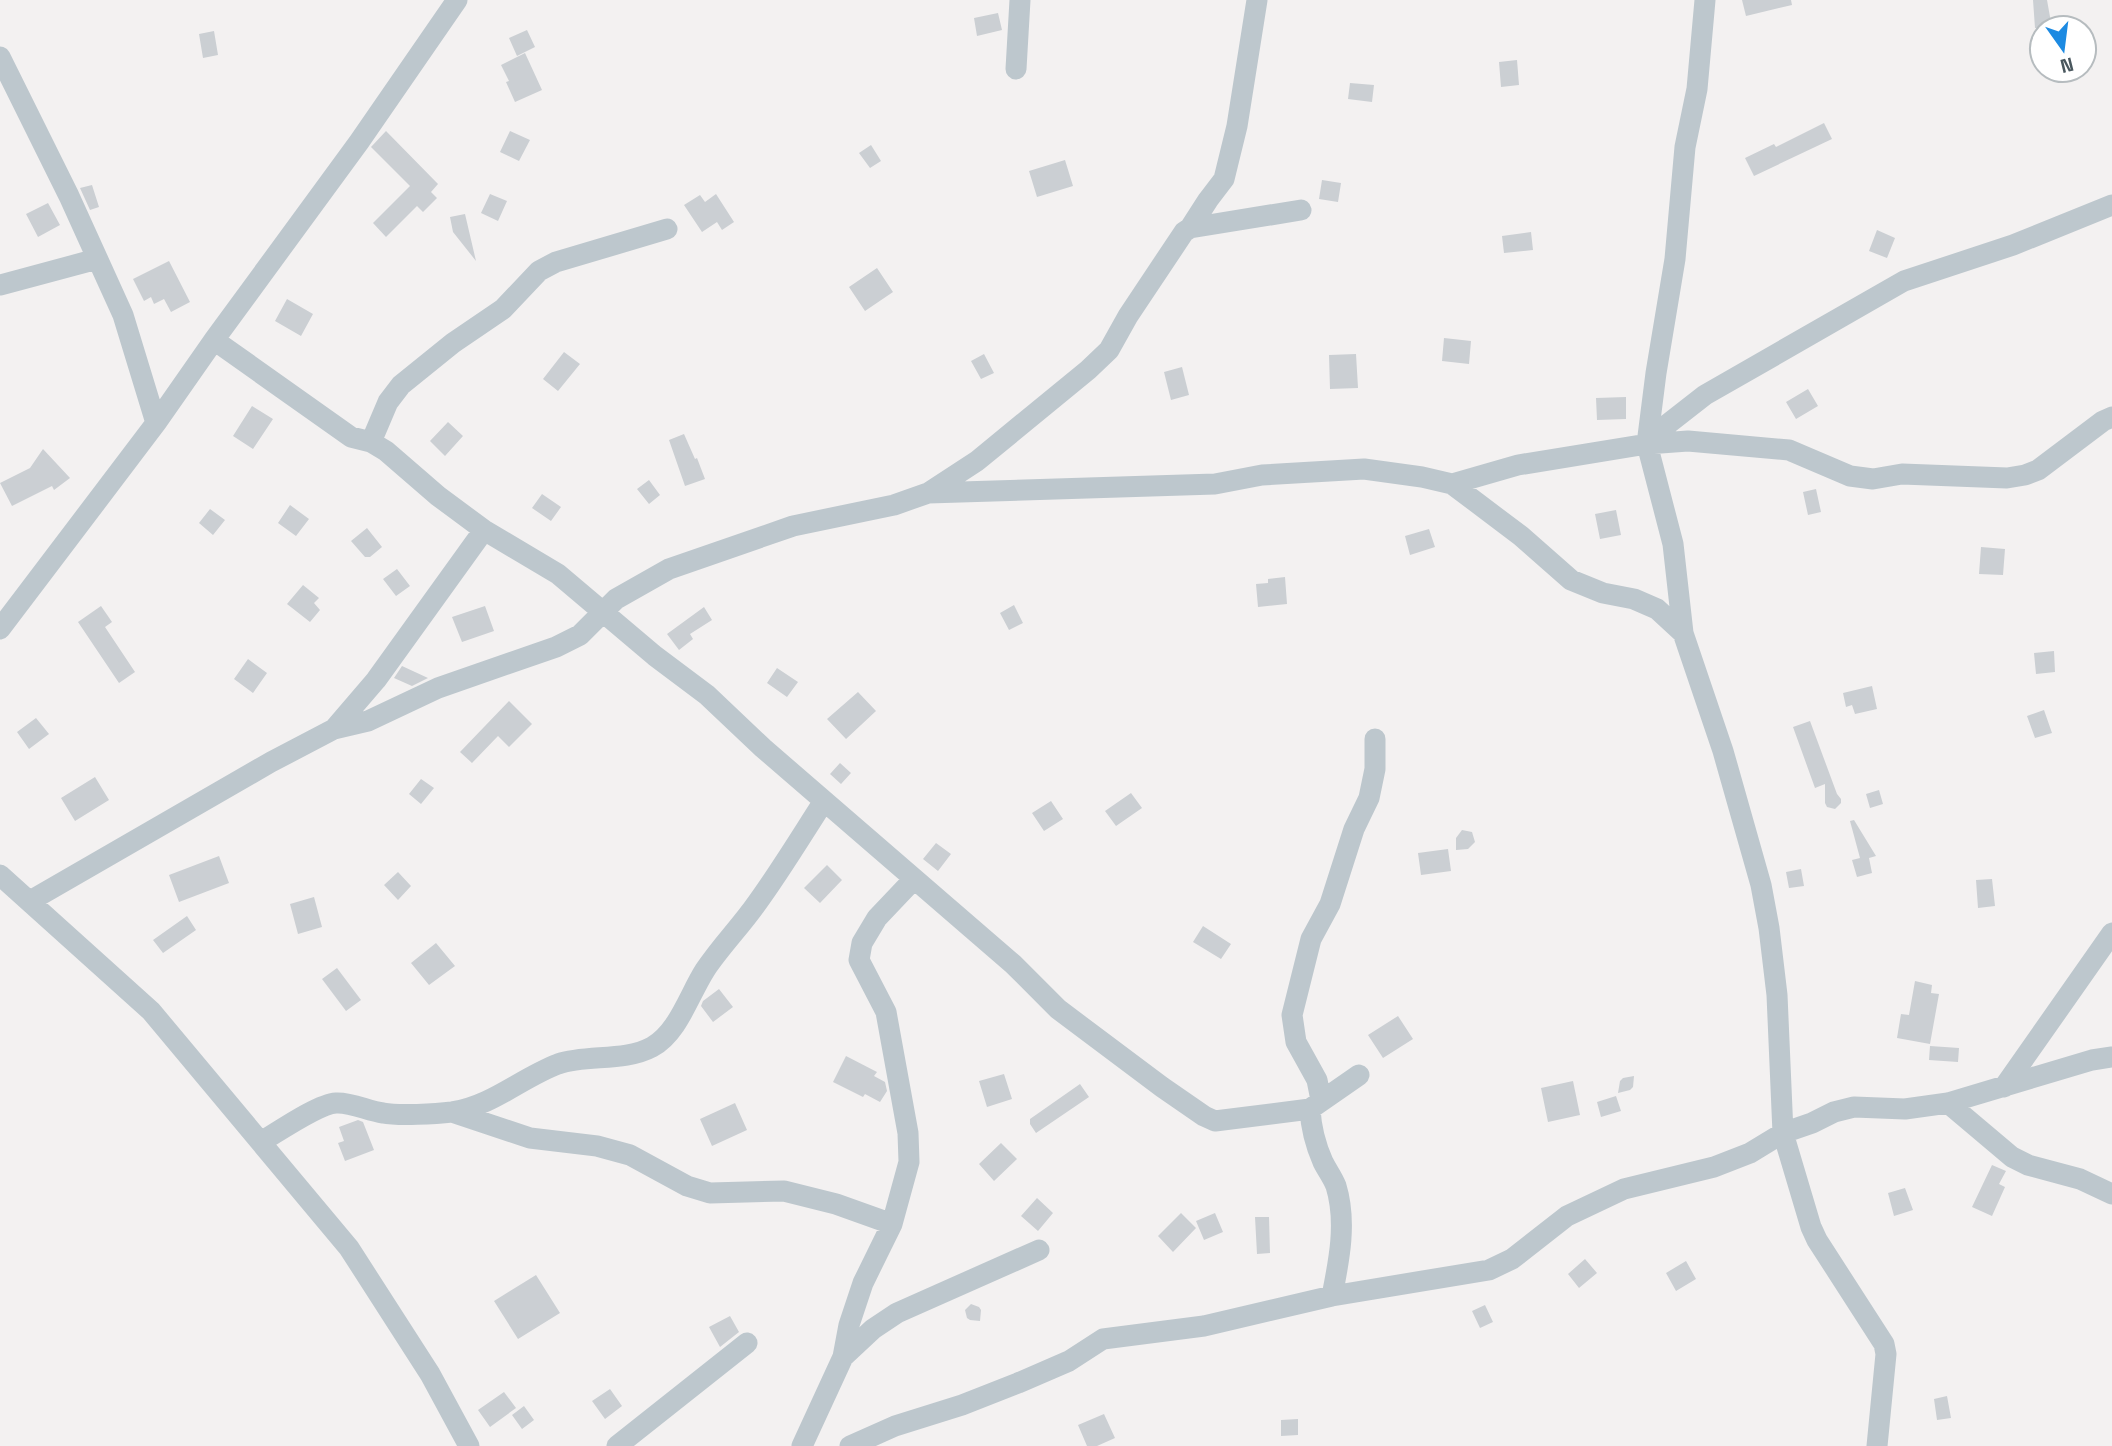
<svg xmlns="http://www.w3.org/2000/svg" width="2112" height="1446" font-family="'Space Grotesk',sans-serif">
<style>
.building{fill:#cbcfd3}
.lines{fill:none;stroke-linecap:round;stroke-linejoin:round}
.minor{stroke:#bdc7cd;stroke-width:21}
</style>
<rect width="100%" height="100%" fill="#f3f1f1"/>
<path class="building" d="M1742 0H1791L1792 5 1746 16Z
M2033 0H2047L2052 28H2035Z
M998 13 1002 30 977 36 974 18Z
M527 30 535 47 517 56 509 38Z
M214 31 218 55 203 58 199 34Z
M525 53 542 90 515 102 506 82 509 81 501 65Z
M1517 60 1519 85 1501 87 1499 62Z
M1350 83 1374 85 1372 102 1348 99Z
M1824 123 1832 139 1754 176 1745 158 1774 144 1776 147Z
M386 131 438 184 431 192 437 198 423 212 417 206 386 237 373 223 410 186 371 147Z
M510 131 530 140 519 161 500 152Z
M871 145 881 161 870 168 859 153Z
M1065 160 1073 186 1037 197 1029 171Z
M1322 180 1341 183 1338 202 1319 199Z
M92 185 99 207 90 210 80 188Z
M490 194 507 201 498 221 481 213Z
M716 194 734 222 722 230 717 222 702 232 684 205 700 195 705 202Z
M48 203 60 225 38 237 26 214Z
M465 214 476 261 453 232 450 217Z
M1877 230 1895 238 1887 258 1869 251Z
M1531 232 1533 250 1504 253 1502 236Z
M169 261 190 302 171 312 164 299 154 304 151 297 144 301 133 279Z
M877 268 893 292 865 311 849 287Z
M287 299 313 314 301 336 275 321Z
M1444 338 1471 341 1469 364 1442 361Z
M564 352 580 364 558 391 543 379Z
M984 354 994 373 981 379 971 361Z
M1356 354 1358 388 1330 389 1329 355Z
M1182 367 1189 395 1171 400 1164 372Z
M1808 389 1818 406 1796 419 1786 402Z
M1626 397V419L1597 420 1596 398Z
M252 406 273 419 253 449 233 436Z
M448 422 463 436 445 456 430 441Z
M684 434 695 459 697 458 705 479 685 486 669 440Z
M43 449 70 478 54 490 52 486 12 506 0 483 30 468Z
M649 480 660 495 649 504 637 489Z
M1816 489 1821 512 1808 515 1803 492Z
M542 494 561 507 551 521 532 508Z
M290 505 309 519 296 536 278 523Z
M210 509 225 520 213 535 199 523Z
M1616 510 1621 535 1600 539 1595 514Z
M367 528 382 547 370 557H365L351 541Z
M1429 529 1435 547 1410 555 1405 536Z
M1981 547 2005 549 2003 575 1979 574Z
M397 569 410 586 396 596 383 579Z
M1285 577 1287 604 1258 607 1256 584 1268 583V579Z
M303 585 319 598 314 603 320 610 310 622 287 604Z
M1014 605 1023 623 1009 630 1000 613Z
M101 606 112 622 105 627 135 672 119 683 78 622Z
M485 606 494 631 462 642 452 617Z
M704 607 712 620 690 634 693 639 679 650 667 634Z
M2054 651 2055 672 2036 674 2034 653Z
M248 659 267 673 253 693 234 679Z
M402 666 428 678 412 686 394 678Z
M777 668 798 682 787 697 767 683Z
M1872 686 1877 709 1855 714 1852 705 1846 707 1843 693Z
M858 692 876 711 846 739 827 719Z
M509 701 532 724 509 747 498 736 472 763 460 752Z
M2044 710 2052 733 2035 738 2027 716Z
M36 718 49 734 29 749 17 732Z
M1810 721 1837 794 1841 799V803L1835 809 1827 807 1825 803V784L1815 788 1793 727Z
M840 763 851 773 841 784 830 774Z
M95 777 109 800 75 821 61 798Z
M421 779 434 788 421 804 409 794Z
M1879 790 1883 804 1870 808 1866 794Z
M1131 793 1142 808 1116 826 1105 811Z
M1051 801 1063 819 1044 831 1032 813Z
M1854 820 1876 856 1869 858 1872 873 1857 877 1852 860 1860 858 1850 821Z
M1462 830 1472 832 1475 842 1468 849 1456 850V838Z
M936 843 951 854 938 871 923 859Z
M1448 849 1451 871 1421 875 1418 853Z
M219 856 229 883 179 902 169 875Z
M827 865 842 880 820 903 804 888Z
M1801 869 1804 886 1789 888 1786 872Z
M398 872 411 886 398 900 384 885Z
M1992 879 1995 906 1978 908 1976 880Z
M314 897 322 927 298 934 290 904Z
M187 916 196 930 163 953 153 940Z
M1203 926 1231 944 1221 959 1193 942Z
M436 943 455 966 429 985 411 963Z
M337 968 361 1000 346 1011 322 979Z
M1915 981 1932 985 1931 993 1939 994 1930 1044 1897 1038 1901 1014 1909 1015Z
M719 989 733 1007 713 1022 701 1006 703 1001Z
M1398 1016 1413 1039 1383 1058 1368 1035Z
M1930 1046 1959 1048 1958 1062 1929 1060Z
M846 1056 877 1072 874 1076 885 1082 887 1091 880 1102 865 1094 863 1097 833 1082Z
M1004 1074 1012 1099 987 1107 979 1081Z
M1634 1076 1633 1087 1630 1090 1618 1093 1620 1081 1623 1078Z
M1573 1081 1580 1115 1548 1122 1541 1088Z
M1080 1084 1089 1097 1036 1133 1030 1124V1119Z
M1616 1096 1621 1111 1601 1117 1597 1102Z
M735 1103 747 1130 712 1146 700 1119Z
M358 1120 363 1122 374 1150 345 1161 338 1143 344 1141 339 1127Z
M1001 1143 1017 1159 994 1181 979 1164Z
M1992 1165 2006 1171 1999 1184 2005 1187 1992 1216 1972 1207Z
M1905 1188 1913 1210 1894 1216 1888 1193Z
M1037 1198 1053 1213 1038 1231 1021 1216Z
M1181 1213 1196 1228 1173 1252 1158 1236Z
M1215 1213 1223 1232 1204 1240 1196 1221Z
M1255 1217H1269L1270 1253 1257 1254Z
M1585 1259 1597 1273 1579 1288 1568 1274Z
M1686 1261 1696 1279 1676 1291 1666 1273Z
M536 1275 560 1313 518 1339 494 1301Z
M971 1304 979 1307 981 1310 980 1321 970 1320 967 1318 965 1310Z
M1485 1305 1493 1322 1480 1328 1472 1311Z
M730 1316 739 1332 720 1347 709 1327Z
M610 1389 622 1406 605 1419 592 1401Z
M504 1392 516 1408 490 1427 478 1410Z
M1947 1396 1951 1418 1937 1420 1934 1399Z
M524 1406 534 1420 522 1429 512 1415Z
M1104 1414 1115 1438 1097 1446H1087L1078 1425Z
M1298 1419V1435L1281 1436V1420Z"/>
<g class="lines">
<path class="minor" d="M1705 0 1697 89 1685 147 1675 259 1656 373 1647 444 1673 544 1683 633 1723 751 1761 885 1769 928 1777 995 1783 1133 1811 1227 1817 1240 1884 1344 1886 1354 1877 1446
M0 57 69 196 123 315 156 423
M1016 69 1020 0
M1190 228 1208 200 1224 179 1237 126 1257 0
M0 285 97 259
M214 340 351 437 371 442 386 451 438 496 484 530 558 574 655 656 707 695 763 748 1013 964 1058 1009 1162 1087 1204 1116 1215 1121 1310 1109 1359 1075
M371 442 388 402 401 385 453 343 503 309 539 271 556 262 667 229
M1647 444 1664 427 1705 395 1904 281 2013 245 2112 205
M1452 484 1518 465 1647 444 1688 441 1789 450 1850 476 1873 479 1902 474 2007 478 2025 475 2038 470 2103 421 2112 417
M928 493 977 461 1088 370 1109 350 1128 316 1184 232 1190 228 1301 210
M0 629 156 423 214 340 359 142 457 0
M334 729 376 680 484 530
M0 875 151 1011 349 1248 430 1374 469 1446
M30 901 271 762 334 729 368 721 438 688 556 647 580 635 616 599 669 569 793 526 894 505 928 493 1215 484 1262 475 1364 469 1422 477 1452 484 1521 536 1571 580 1603 593 1634 599 1657 609 1683 633
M2004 1087 2112 933
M1321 1100 1317 1080 1296 1042 1292 1015 1311 939 1330 904 1354 829 1369 798 1375 769V739
M1948 1103 2012 1157 2028 1165 2080 1179 2112 1194
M1310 1109C1311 1128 1315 1144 1323 1162 1327 1170 1333 1178 1336 1186 1347 1222 1339 1261 1332 1296
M452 1112 530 1138 597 1146 630 1155 687 1186 710 1193 784 1191 836 1204 892 1224
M261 1142C278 1132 318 1104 336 1103 351 1102 368 1111 383 1113 398 1116 436 1114 452 1112 492 1106 521 1078 558 1064 587 1054 624 1062 652 1047 678 1033 689 995 705 970 721 946 741 926 757 903 781 870 802 835 824 801
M843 1357 873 1329 897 1313 1039 1250
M617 1446 747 1343
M802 1446 843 1357 849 1325 863 1283 892 1224 909 1162 908 1133 886 1012 859 960 862 943 877 918 914 879
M850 1446 895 1426 962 1405 1018 1383 1069 1361 1103 1339 1204 1326 1332 1296 1489 1270 1512 1259 1567 1216 1624 1189 1714 1167 1750 1153 1783 1133 1812 1123 1834 1112 1854 1107 1905 1109 1948 1103 2092 1060 2112 1057"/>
</g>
<g transform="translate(2063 49) rotate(166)"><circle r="33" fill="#ffffff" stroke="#b6bcbf" stroke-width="2"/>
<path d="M0-5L12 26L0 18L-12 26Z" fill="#1c8ae2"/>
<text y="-10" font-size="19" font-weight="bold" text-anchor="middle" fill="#49575e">N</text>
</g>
</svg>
